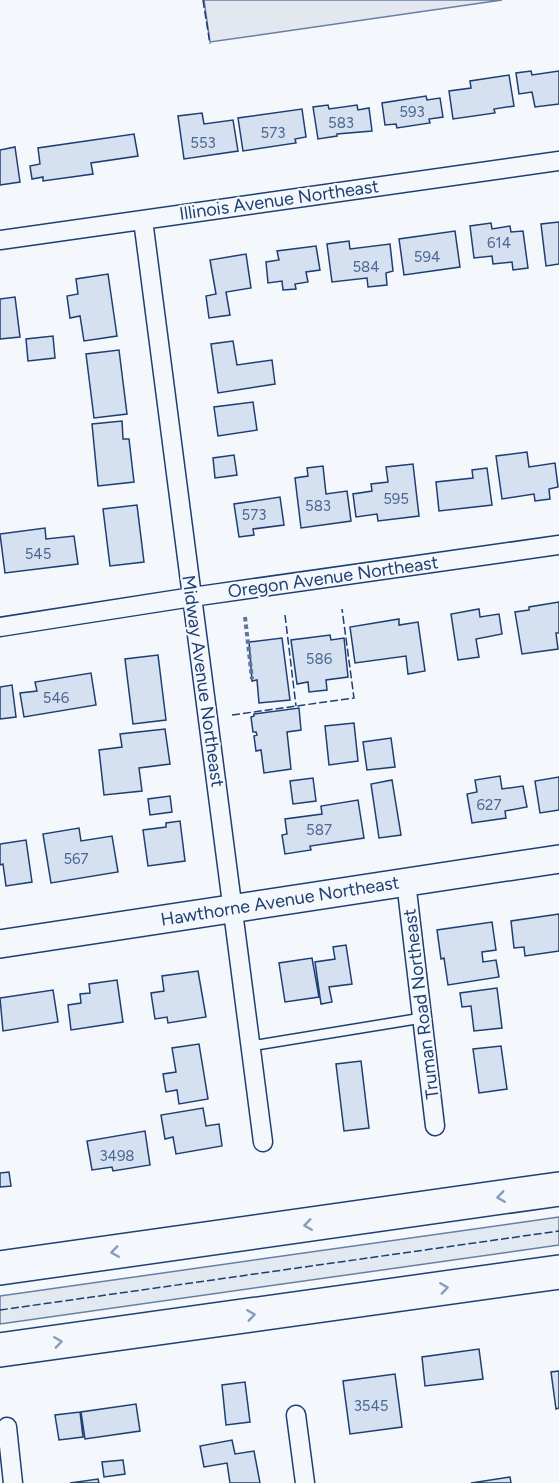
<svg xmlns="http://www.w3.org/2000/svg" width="559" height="1483" font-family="Figtree,sans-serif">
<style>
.green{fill:#e3e9f0;stroke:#687fa3;stroke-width:1.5}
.parking{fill:#e3e8f0;stroke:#687fa3;stroke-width:1.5}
.building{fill:#d5e0f0;stroke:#1d3f73;stroke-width:1.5}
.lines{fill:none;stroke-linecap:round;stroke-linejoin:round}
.lane-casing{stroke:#1d3f73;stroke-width:12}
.street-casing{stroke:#1d3f73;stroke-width:21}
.secondary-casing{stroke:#1d3f73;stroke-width:30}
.highway-casing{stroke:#1d3f73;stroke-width:36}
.path{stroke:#5e769c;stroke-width:4;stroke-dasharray:4.5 3;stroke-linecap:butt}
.lane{stroke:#f4f7fb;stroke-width:9}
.street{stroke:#f4f7fb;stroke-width:18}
.secondary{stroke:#f4f7fb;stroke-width:27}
.highway{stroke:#f4f7fb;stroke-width:33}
.fence{stroke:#1d3f73;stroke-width:1.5;stroke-dasharray:8 3;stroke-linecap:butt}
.oneway{stroke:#889bb7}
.labels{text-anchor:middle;stroke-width:4.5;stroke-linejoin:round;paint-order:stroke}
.number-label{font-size:15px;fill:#4b6792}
.street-label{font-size:18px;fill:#1d3f73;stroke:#f4f7fb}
</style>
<rect width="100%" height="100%" fill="#f4f7fb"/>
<path class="green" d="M559 1217V1245L0 1324V1296Z"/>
<path class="parking" d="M204 0H502L210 42Z"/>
<path class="building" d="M531 71 532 75 559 71V104L535 107 532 92 519 94 516 73Z
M509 75 514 106 494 109 495 113 453 119 449 91 471 88 470 81Z
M426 96 427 100 440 98 443 117 429 119 430 123 397 128 396 124 385 125 382 103Z
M328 105 329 109 357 105 358 110 369 108 372 131 337 134V136L318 139 313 107Z
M302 109 306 137 295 139 296 143 243 151 238 118Z
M202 113 204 124 233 120 238 151 184 159 178 116Z
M134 134 138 156 91 163 93 174 43 181V177L32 179 30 166 40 164 38 148Z
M15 147 20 182 0 185V150Z
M559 222V264L546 266 541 224Z
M491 223 492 229 510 226 511 232 523 231 528 268 513 270 512 262 493 264 492 256 474 258 470 226Z
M455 231 460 267 404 275 399 239Z
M349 241 350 249 390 244 393 271 386 273 387 285 368 287 367 278 332 282 327 244Z
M316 246 320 270 306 272 308 282 295 284 296 289 283 290 282 281 268 283 266 262 279 260 277 251Z
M246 254 251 288 226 292 230 315 209 318 206 296 216 294 210 260Z
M108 274 117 336 84 341 80 316 70 318 67 296 78 294 76 279Z
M15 297 20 337 0 339V299Z
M53 336 55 358 28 361 26 339Z
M233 341 237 365 272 360 275 384 218 393 211 344Z
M119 350 127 414 94 418 86 354Z
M253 402 257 430 218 436 214 407Z
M122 421 123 439H129L134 482 98 486 92 424Z
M527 452 529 467 555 463 558 487 549 489 550 499 535 501 534 494 502 499 496 456Z
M234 455 237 475 215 478 213 458Z
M413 464 419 516 378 521 377 514 356 517 353 494 372 491 371 484 388 482 386 467Z
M323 466 326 494 347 491 351 521 301 528 295 478 308 476 307 468Z
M487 468 492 505 439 511 436 482 473 478 472 470Z
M280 497 284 525 253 529 254 535 239 537 234 504Z
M137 505 144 562 110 566 103 509Z
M45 528 46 539 74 536 78 564 5 573 0 534Z
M559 602V633H556L558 649 522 654 515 612 529 610V607Z
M479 609 480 617 499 614 502 634 476 639 479 657 458 660 451 614Z
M399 619V625L418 622 425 671 408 674 406 656 355 663 350 627Z
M330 635 331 640 344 638 348 677 326 680 327 690 309 692 308 682 297 684 291 640Z
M282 638 290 700 259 703 257 680 252 681 249 642Z
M158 655 166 720 133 724 125 659Z
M91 673 96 705 24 717 20 693 37 691 35 682Z
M12 685 16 717 0 719V687Z
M299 708 301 730 287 732 291 769 264 773 261 750 256 751 254 736 257 735 256 732H253L251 717 254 716V714Z
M354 723 358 761 329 765 325 726Z
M165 729 170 764 139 768 142 791 104 795 99 750 122 747 120 734Z
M391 738 395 767 367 770 363 742Z
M500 776 502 789 523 786 527 807 505 811 506 818 472 823 467 794 477 792 475 780Z
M559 777V810L540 813 535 781Z
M313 778 316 801 293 804 290 781Z
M392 780 401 835 379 838 371 784Z
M170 796 172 812 150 815 148 799Z
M358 800 364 838 310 846 311 850 285 854 282 835 287 834 285 819 322 814 321 806Z
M180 821 185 861 148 866 143 830 166 827V823Z
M79 828 81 841 112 836 118 872 51 883 43 834Z
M26 840 32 882 6 886 3 864 0 865V844Z
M559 914V951L525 956 524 947 514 948 511 921Z
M492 922 496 950 482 952 483 962 496 960 499 977 448 985 444 958 441 959 437 930Z
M346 945 352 984 329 987 332 1002 321 1004 315 962 335 959 333 947Z
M312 958 319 997 285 1002 279 963Z
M198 971 206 1017 168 1023 167 1017 155 1019 151 993 164 991 162 976Z
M117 980 123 1022 71 1030 68 1005 81 1003 80 994 90 993 89 984Z
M497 988 502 1028 474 1031 471 1006 462 1007 460 993Z
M53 990 58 1022 3 1031 0 998Z
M199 1044 208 1099 179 1104 177 1090 166 1092 163 1074 176 1072 172 1048Z
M501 1046 507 1089 479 1093 473 1049Z
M361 1061 369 1128 344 1131 336 1064Z
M203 1108 206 1126 219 1124 222 1146 176 1154 173 1137 165 1139 161 1115Z
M145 1131 150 1165 113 1171 112 1167 92 1170 87 1141Z
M9 1172 11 1186 0 1187V1173Z
M479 1349 483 1379 425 1386 422 1357Z
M559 1371V1408L556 1409 551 1372Z
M395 1374 402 1427 350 1434 343 1381Z
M245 1382 250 1422 226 1425 222 1385Z
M136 1404 140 1431 85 1439 81 1412Z
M80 1412 83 1437 59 1440 55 1415Z
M232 1440 235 1454 254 1451 260 1483H230L227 1463 204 1467 200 1446Z
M123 1460 125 1474 104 1477 102 1462Z
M510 1477 511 1483H471Z
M98 1479 99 1483H70Z"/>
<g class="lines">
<g class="lane-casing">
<path id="lane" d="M251 1046 422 1018"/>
</g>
<g class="street-casing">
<path id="street" d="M143 220 263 1142
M0 240 559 161
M0 627 192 597 559 545
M406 882 435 1126
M296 1415 305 1483
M7 1427 13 1483"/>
</g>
<g class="secondary-casing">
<path id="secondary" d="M0 944 559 859"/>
</g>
<g class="highway-casing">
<path id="highway" d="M0 1268 559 1189
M0 1350 559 1272"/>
</g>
<path class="path" d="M245 617 252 679"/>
<use href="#lane" class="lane"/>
<use href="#street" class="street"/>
<use href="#secondary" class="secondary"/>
<use href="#highway" class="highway"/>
<path class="fence" d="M203 0 210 44
M285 615 296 706
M232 715 354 698 342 609
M0 1310 559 1231"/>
</g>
<defs><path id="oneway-chevron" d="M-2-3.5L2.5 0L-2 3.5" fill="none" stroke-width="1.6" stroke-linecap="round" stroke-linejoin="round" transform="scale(1.5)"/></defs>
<g class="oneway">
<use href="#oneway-chevron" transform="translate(501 1197) rotate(172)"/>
<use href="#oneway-chevron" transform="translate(308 1225) rotate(172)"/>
<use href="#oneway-chevron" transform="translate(115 1252) rotate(172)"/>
<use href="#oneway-chevron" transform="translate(444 1288) rotate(-8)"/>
<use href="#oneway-chevron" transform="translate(251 1315) rotate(-8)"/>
<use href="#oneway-chevron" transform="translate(58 1342) rotate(-8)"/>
</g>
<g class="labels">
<g class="number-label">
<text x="412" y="117">593</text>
<text x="341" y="128">583</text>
<text x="273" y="138">573</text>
<text x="203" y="148">553</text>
<text x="499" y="248">614</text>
<text x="427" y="262">594</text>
<text x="366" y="272">584</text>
<text x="396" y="504">595</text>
<text x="318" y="511">583</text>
<text x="254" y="520">573</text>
<text x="38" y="559">545</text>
<text x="319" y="664">586</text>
<text x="56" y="703">546</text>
<text x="489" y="810">627</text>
<text x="319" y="835">587</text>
<text x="76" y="864">567</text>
<text x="117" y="1161">3498</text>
<text x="371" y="1411">3545</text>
</g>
<g class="street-label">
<text transform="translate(279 200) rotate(-8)" y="6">Illinois Avenue Northeast</text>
<text transform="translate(333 577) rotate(-8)" y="6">Oregon Avenue Northeast</text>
<text transform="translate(203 681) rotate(82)" y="6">Midway Avenue Northeast</text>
<text transform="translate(280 901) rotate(-9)" y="6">Hawthorne Avenue Northeast</text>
<text transform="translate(421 1004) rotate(-97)" y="6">Truman Road Northeast</text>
</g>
</g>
</svg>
